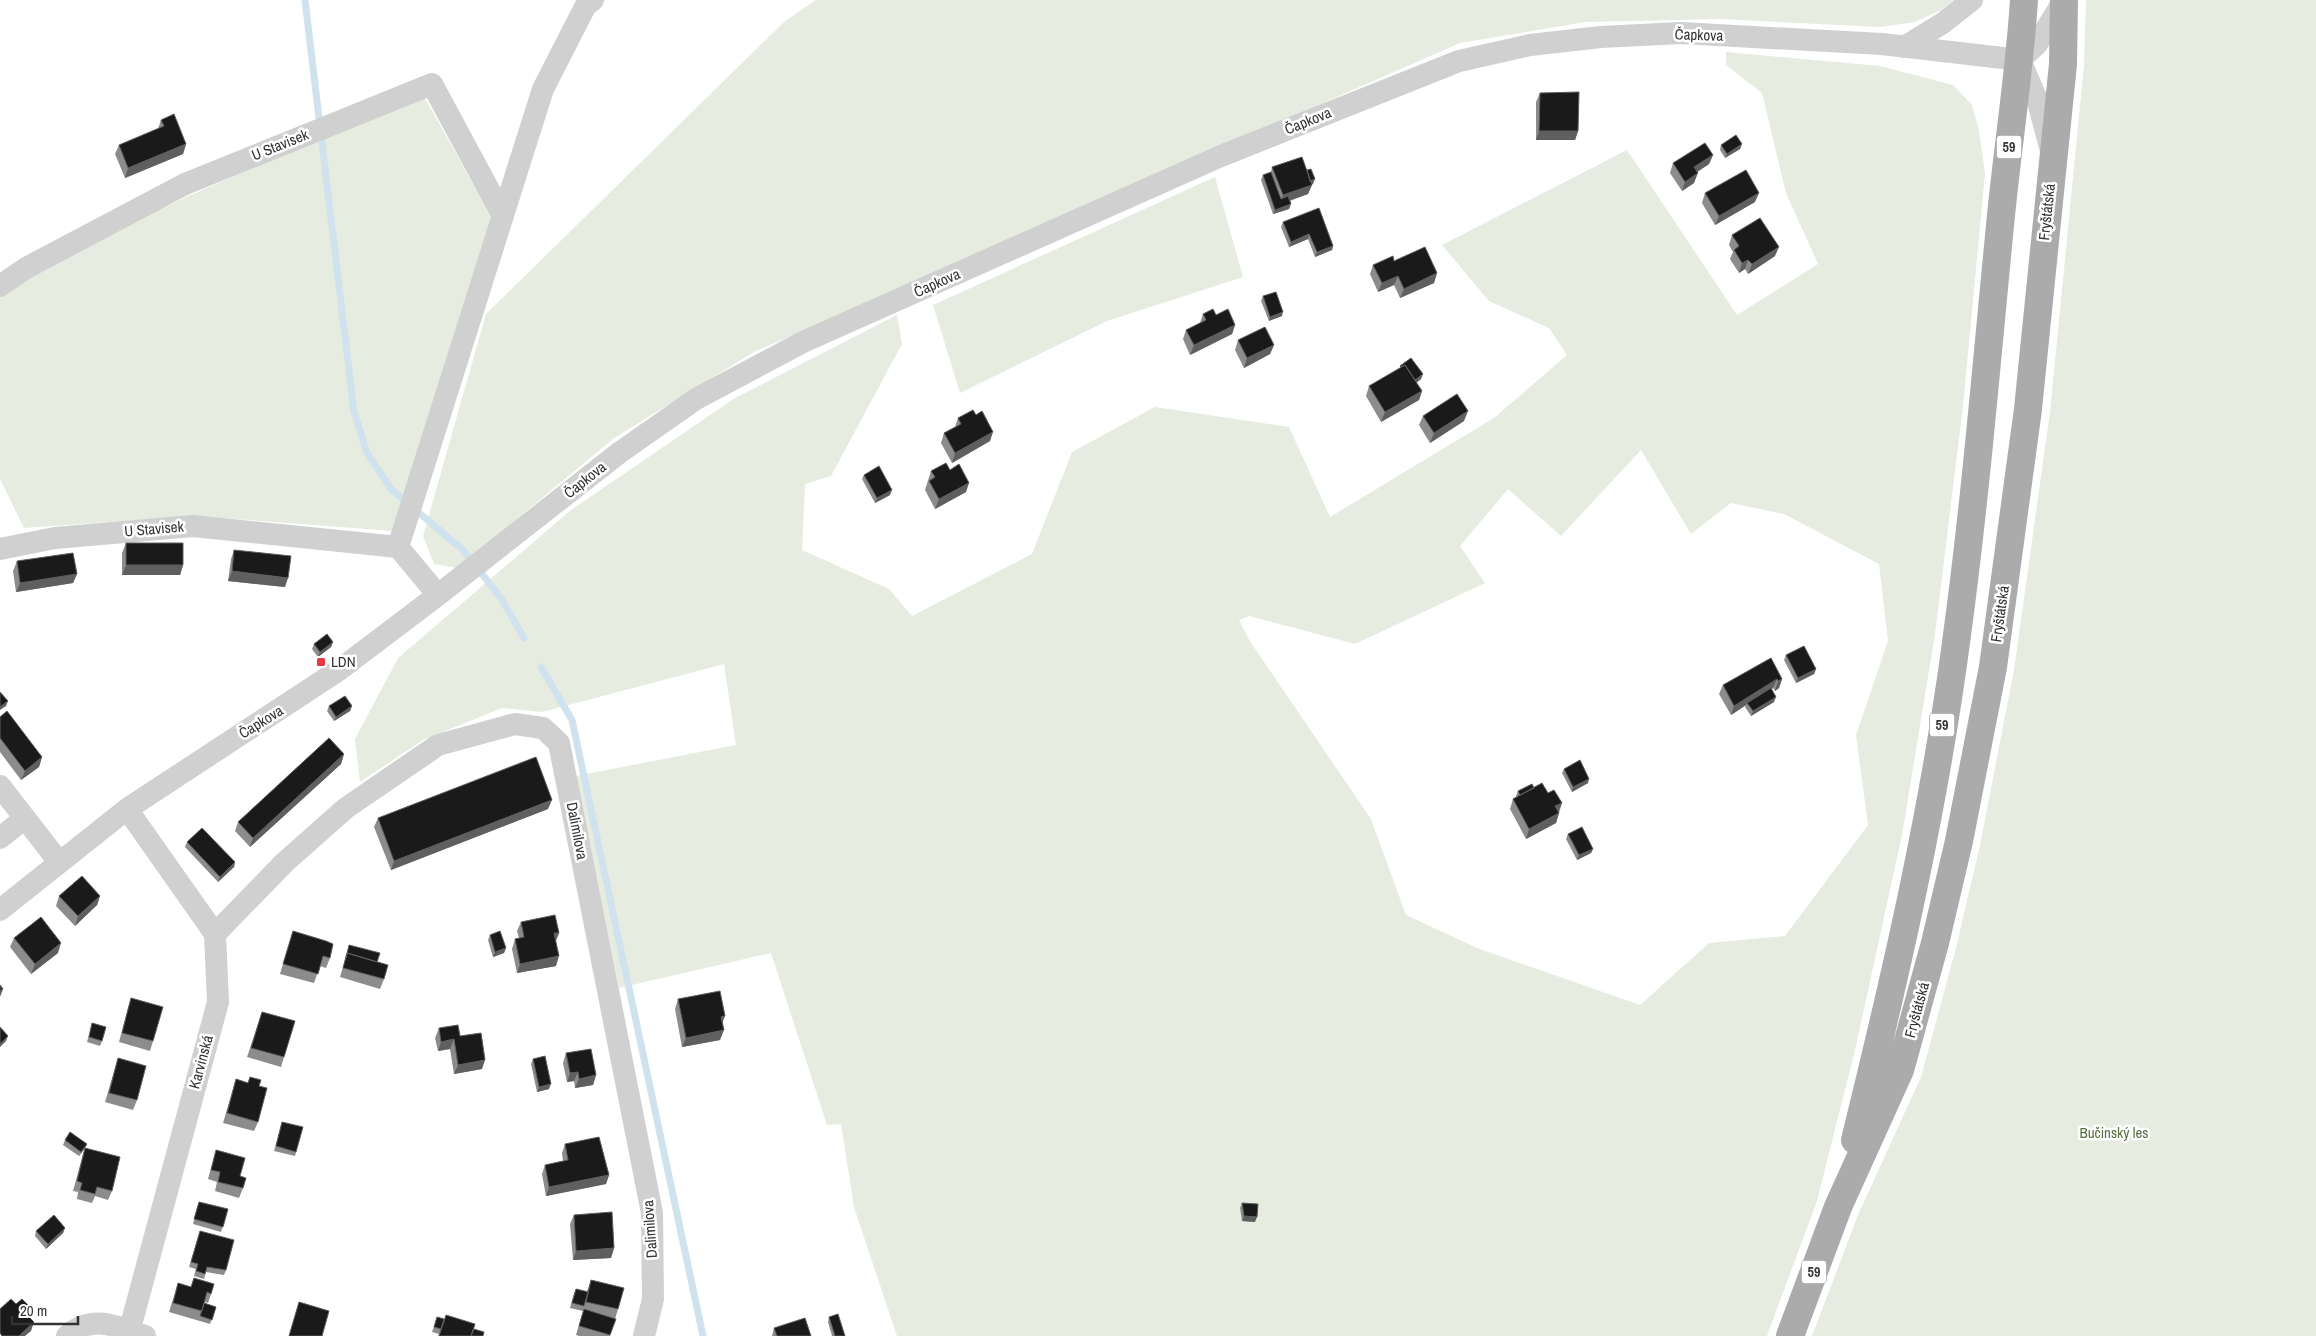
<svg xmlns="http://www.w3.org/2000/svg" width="2316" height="1336" font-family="'Archivo Narrow',sans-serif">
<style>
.green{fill:#e6ecdf;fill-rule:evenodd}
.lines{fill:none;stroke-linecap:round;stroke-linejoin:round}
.stream{stroke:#cfe2ee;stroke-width:7}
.minor{stroke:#d0d0d0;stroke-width:22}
.major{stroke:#ababab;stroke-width:28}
.wall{fill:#8c8c8c}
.shaded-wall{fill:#5f5f5f}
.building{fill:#1a1a1a;stroke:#5f5f5f}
.poi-dot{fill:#e63946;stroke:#fff;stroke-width:2}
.labels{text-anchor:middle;stroke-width:5;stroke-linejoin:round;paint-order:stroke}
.shield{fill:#fff;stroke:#707070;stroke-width:1}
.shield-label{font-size:14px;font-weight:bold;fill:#333}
.street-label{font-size:15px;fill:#333;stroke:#fff}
.poi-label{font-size:15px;fill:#333;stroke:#fff;text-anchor:start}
.park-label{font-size:15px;fill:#56703f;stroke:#fff}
</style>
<rect width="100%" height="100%" fill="#fff"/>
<path class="green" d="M816 0H1953L1941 10 1915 22 1880 27 1720 19 1585 22 1460 43 754 352 614 438 458 568 434 564 423 536 486 314 784 22Z
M2086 0H2316V1336H1812L1858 1215 1921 1077 1956 948 1980 845 2014 670 2050 412 2084 65Z
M1726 52 1880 66 1953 85 1972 105 1979 130 1985 174 1963 406 1935 634 1902 835 1855 1050 1817 1201 1767 1336H897L854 1207 841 1124 827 1125 771 953 619 988 576 776 736 745 724 664 542 712 502 708 423 740 360 782 355 739 398 658 571 510 735 398 897 315 902 344 831 476 805 484 802 550 889 589 912 616 1032 554 1072 452 1155 407 1289 427 1330 517 1494 418 1567 355 1549 328 1489 301 1442 245 1627 150 1737 315 1818 264 1786 193 1762 93 1726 65ZM1641 450 1691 534 1731 503 1784 514 1879 564 1888 641 1856 735 1868 825 1785 936 1709 943 1640 1005 1477 948 1406 915 1371 819 1251 643 1239 620 1249 616 1355 644 1485 583 1460 546 1508 489 1561 536Z
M425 98 492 218 393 531 195 516 24 528 0 479V296C132 212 280 157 425 98Z
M1215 177 1243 277 1107 321 960 393 933 305Z"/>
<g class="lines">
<path class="stream" d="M305 0 354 412 367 453 391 489 463 550 501 598 524 638
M541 667 572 720 703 1336"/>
<path class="minor" d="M1904 47 1943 23 1972 0
M2020 60 2038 102 2051 151
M0 286 26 268 185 184 432 84 503 216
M398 547 543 89 586 5 593 0
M0 549 55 538 193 526 398 547 438 595
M0 786 59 862
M127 809 215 934 218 1002 128 1336
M0 838 25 818
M0 910 127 809 339 670 438 595 619 453 696 399 803 342 1221 156 1459 61 1530 45 1601 37 1681 33 1882 44 2020 60 2037 44 2064 0
M215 934 285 862 346 808 438 745 515 724 543 728 559 743 652 1213 653 1299 644 1336
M67 1336C92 1313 118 1327 145 1336"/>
<path class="major" d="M1855 1140C1896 974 1935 805 1957 635 1975 502 1986 369 1999 236 2006 157 2019 79 2024 0
M1790 1336 1838 1207 1900 1070 1935 943 1959 841 1993 667 2028 409 2063 64 2064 0"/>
</g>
<path class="wall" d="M1540 93 1578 131 1575 140H1536V102Z
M161 120 186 144 183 154 125 178 115 154 119 145 158 129Z
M1742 144 1740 149 1725 158 1720 150 1721 145Z
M1713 155 1709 164 1697 172 1694 183 1682 191 1670 173 1673 163Z
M1272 167 1307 170 1313 184H1312L1308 194 1290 201 1289 209 1273 214 1261 180 1263 175 1271 172Z
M1705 193 1755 202 1715 225 1702 203Z
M1283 222 1333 246 1332 250 1315 257 1308 239 1289 247 1281 227Z
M1732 235 1775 256 1748 274 1745 269 1739 273 1730 259 1733 252 1729 245Z
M1394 261 1437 273 1434 283 1400 298 1394 285 1378 292 1370 274 1373 265Z
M1263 296 1282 316 1269 321 1261 301Z
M1203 314 1216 315 1235 325 1232 334 1190 355 1183 339 1186 330 1200 323Z
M1238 340 1274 345 1270 354 1244 368 1235 350Z
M1400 366 1421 379 1416 383 1422 391 1419 400 1381 422 1366 396 1369 386 1400 368Z
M1423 416 1464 421 1430 443 1419 425Z
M958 418 990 441 952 463 941 443 944 433 955 427Z
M950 470 966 492 935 509 925 490 931 471Z
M864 475 890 495 875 503 862 479Z
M126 543 183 565 180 575H122V553Z
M234 550 285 587 228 581 231 559Z
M17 561 77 574 73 583 16 592 13 571Z
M333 642 331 647 318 657 312 649 314 644Z
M1786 655 1816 669 1814 674 1796 683 1784 660Z
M1771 658 1782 679 1779 688 1775 691 1773 688 1771 689 1774 702 1751 716 1745 707 1746 705 1731 715 1719 694 1723 685Z
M329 706H352L350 711 334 721 327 711Z
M0 717 42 757 39 767 21 780 0 752Z
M344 754 341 764 250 847 235 831 238 822Z
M1564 769 1588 783 1572 792 1562 773Z
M1534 788 1548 793 1562 803 1556 823 1526 839 1510 809 1513 799 1517 797 1516 796 1518 791Z
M548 809 391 870 374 827 378 818Z
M1568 834 1593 849 1591 853 1577 860 1566 839Z
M187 842 235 862 234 867 218 882 185 847Z
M59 896H100L97 905 75 926 56 906Z
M521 922 559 933 556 941V966L517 973 512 949 515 939 519 938 517 931Z
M293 931 330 958 326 968 320 966 314 983 280 974Z
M490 935 506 948 504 953 493 957 488 940Z
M14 938 58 953 31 974 10 947Z
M348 950 377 962 384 979 380 989 340 977Z
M131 998 153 1041 150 1051 119 1042 128 1008Z
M678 999 722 1023 720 1040 682 1047 675 1009Z
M262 1012 284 1057 281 1067 247 1057Z
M92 1023 102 1041 100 1046 87 1042Z
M439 1028 460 1036 482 1069 454 1074 450 1049 438 1051 435 1038Z
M566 1053 596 1075 593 1085 575 1088 574 1081 567 1082 563 1063Z
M118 1058 137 1100 133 1110 105 1102 115 1068Z
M533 1059 549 1089 537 1092 531 1064Z
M250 1077 258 1122 254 1131 223 1123 233 1089 236 1079 248 1083Z
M282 1122 296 1152 295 1156 274 1151Z
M65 1140 87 1144 85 1148 79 1156 63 1145Z
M565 1144 609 1175 606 1184 546 1196 542 1174 545 1165 563 1161 562 1153Z
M85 1148 112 1191 108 1200 95 1196 92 1203 77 1199 78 1192 73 1191 82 1158Z
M216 1150 240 1176 243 1188 239 1198 215 1191 217 1182 208 1179Z
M199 1202 228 1209 221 1232 193 1224Z
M1242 1203 1255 1222 1242 1221 1240 1208Z
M574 1215 614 1248 611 1258 573 1260 570 1224Z
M65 1228 63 1233 46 1249 35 1236 36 1231Z
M200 1231 226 1270 224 1275 206 1272 204 1279 194 1276 196 1269 189 1267Z
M194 1278 211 1294 208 1303 205 1302 204 1303 216 1307 210 1324 169 1312 178 1283 191 1287Z
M591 1280 618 1309 610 1336H579L576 1335 583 1311 570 1308 574 1293 576 1289 587 1291Z
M299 1302 322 1336H289Z
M437 1317 474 1329 483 1336H438L439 1334 432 1332Z
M829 1317 845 1336H832L828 1322Z
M774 1328 811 1336H772Z"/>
<path class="shaded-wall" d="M1539 131H1578L1575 140H1536Z
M186 144 183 154 125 178 128 168Z
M1742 144 1740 149 1725 158 1727 154Z
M1713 155 1709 164 1691 176 1694 167Z
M1698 173 1694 183 1682 191 1685 182Z
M1315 179 1313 184 1306 186 1307 182Z
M1312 185 1308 194 1279 204 1283 195Z
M1759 193 1755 202 1715 225 1719 216Z
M1291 204 1289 209 1273 214 1275 210Z
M1309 234 1308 239 1289 247 1291 242Z
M1333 246 1332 250 1315 257 1317 252Z
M1779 247 1775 256 1748 274 1752 264Z
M1748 260 1745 269 1739 273 1742 263Z
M1437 273 1434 283 1400 298 1404 289Z
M1398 276 1394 285 1378 292 1382 283Z
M1283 312 1282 316 1269 321 1270 317Z
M1235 325 1232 334 1190 355 1194 345Z
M1274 345 1270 354 1244 368 1247 358Z
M1423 374 1421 379 1411 387 1412 382Z
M1422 391 1419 400 1381 422 1385 412Z
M1468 411 1464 421 1430 443 1434 433Z
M993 432 990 441 952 463 955 453Z
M969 483 966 492 935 509 939 499Z
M892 490 890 495 875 503 877 498Z
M126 565H183L180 575H122Z
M232 571 288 578 285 587 228 581Z
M77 574 73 583 16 592 20 583Z
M333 642 331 647 318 657 320 652Z
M1816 669 1814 674 1796 683 1798 678Z
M1777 679 1773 688 1748 704 1747 703 1746 705 1731 715 1734 706Z
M1782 679 1779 688 1775 691 1778 681Z
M1776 697 1774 702 1751 716 1753 711Z
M8 701 6 706 0 710V707Z
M352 706 350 711 334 721 336 717Z
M344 754 341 764 250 847 253 838Z
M42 757 39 767 21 780 25 771Z
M1589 779 1588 783 1572 792 1573 787Z
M552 800 548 809 391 870 394 861Z
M1562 803 1558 812 1555 806Z
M1559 813 1556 823 1526 839 1529 829Z
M1593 849 1591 853 1577 860 1579 855Z
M235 862 234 867 218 882 220 877Z
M100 896 97 905 75 926 78 916Z
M554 933H559L555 942Z
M61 943 58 953 31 974 35 964Z
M506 948 504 953 493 957 495 952Z
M559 956 556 966 517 973 520 964Z
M3 989 0 997V991Z
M725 1016 721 1026V1017Z
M724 1030 720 1040 682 1047 686 1038Z
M8 1036 6 1041 0 1047V1044Z
M454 1039 450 1049 438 1051 441 1042Z
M485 1060 482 1069 454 1074 458 1065Z
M578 1072 574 1081 567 1082 570 1073Z
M596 1075 593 1085 575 1088 579 1079Z
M551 1084 549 1089 537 1092 539 1087Z
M87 1144 85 1148 79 1156 81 1152Z
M609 1175 606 1184 546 1196 549 1187Z
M1244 1216 1257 1217 1255 1222 1242 1221Z
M65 1228 63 1233 46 1249 48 1244Z
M614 1248 611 1258 573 1260 576 1251Z
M31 1308 27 1317 25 1313Z
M34 1322 31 1331 25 1336H19Z"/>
<path class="building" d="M1579 92 1578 131H1539L1540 93Z
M174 114 186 144 128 168 119 145 164 126 161 120Z
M1736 135 1742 144 1727 154 1721 145Z
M1705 143 1713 155 1694 167 1698 173 1685 182 1673 163Z
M1302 157 1312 185 1283 195 1272 167Z
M1311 169 1315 179 1310 181 1307 170Z
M1746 170 1759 193 1719 216 1705 193Z
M1271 172 1281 199 1288 196 1291 204 1275 210 1263 175Z
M1319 208 1333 246 1317 252 1309 234 1291 242 1283 222Z
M1760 218 1779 247 1752 264 1748 260 1742 263 1734 250 1739 246 1732 235Z
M1425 247 1437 273 1404 289 1398 276 1382 283 1373 265 1393 256 1394 261Z
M1276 292 1283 312 1270 317 1263 296Z
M1213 309 1216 315 1228 309 1235 325 1194 345 1186 330 1206 320 1203 314Z
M1265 327 1274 345 1247 358 1238 340Z
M1411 358 1423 374 1415 380 1405 365 1401 367 1400 366Z
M1405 365 1422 391 1385 412 1369 386Z
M1457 394 1468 411 1434 433 1423 416Z
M973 410 976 415 982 411 993 432 955 453 944 433 961 424 958 418Z
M946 463 950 470 959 464 969 483 939 499 929 481 935 477 931 471Z
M879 466 892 490 877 498 864 475Z
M126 543H183V565H126Z
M234 550 291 556 288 578 232 571Z
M73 553 77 574 20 583 17 561Z
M327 634 333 642 320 652 314 644Z
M1804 646 1816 669 1798 678 1786 655Z
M1771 658 1782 679 1778 681 1777 679 1734 706 1723 685Z
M1771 688 1776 697 1753 711 1747 703Z
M0 692 8 701 0 707Z
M345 696 352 706 336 717 329 706Z
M7 711 42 757 25 771 0 738V717Z
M329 738 344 754 253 838 238 822Z
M536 757 552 800 394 861 378 818Z
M1580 760 1589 779 1573 787 1564 769Z
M1542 783 1548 793 1554 790 1562 803 1555 806 1559 813 1529 829 1513 799Z
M1532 784 1534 788 1520 795 1518 791Z
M1582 827 1593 849 1579 855 1568 834Z
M202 828 235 862 220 877 187 842Z
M82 876 100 896 78 916 59 896Z
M555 915 559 933H554L559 956 520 964 515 939 524 937 521 922Z
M41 917 61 943 35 964 14 938Z
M293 931 326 941 333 944 330 958 323 956 318 974 283 964Z
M500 931 506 948 495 952 490 935Z
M349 945 380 953 377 962 347 953 346 958Z
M347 953 388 965 384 979 343 968Z
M0 985 3 989 0 991Z
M720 991 725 1016 721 1017 724 1030 686 1038 678 999Z
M131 998 163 1007 153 1041 122 1033Z
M262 1012 295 1021 284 1057 251 1048Z
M92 1023 106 1027 102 1041 89 1037Z
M458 1025 460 1036 481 1033 485 1060 458 1065 454 1039 441 1042 439 1028Z
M0 1027 8 1036 0 1044Z
M591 1049 596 1075 579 1079 578 1072 570 1073 566 1053Z
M545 1056 551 1084 539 1087 533 1059Z
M118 1058 146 1066 137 1100 109 1093Z
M250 1077 261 1080 259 1086 267 1088 258 1122 227 1113 236 1079 248 1083Z
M282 1122 303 1127 296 1152 276 1146Z
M70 1132 87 1144 81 1152 65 1140Z
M599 1137 609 1175 549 1187 545 1165 568 1160 565 1144Z
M85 1148 120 1157 112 1191 97 1187 95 1194 80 1190 82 1183 77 1181Z
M216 1150 245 1158 240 1176 246 1178 243 1188 218 1182 220 1172 211 1170Z
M199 1202 228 1209 223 1227 194 1219Z
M1242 1203 1258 1204 1257 1217 1244 1216Z
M612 1212 614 1248 576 1251 574 1215Z
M54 1215 65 1228 48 1244 36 1231Z
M200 1231 234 1240 226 1270 207 1267 205 1274 196 1271 198 1264 191 1262Z
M194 1278 214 1284 211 1294 207 1292 202 1311 173 1303 178 1283 191 1287Z
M591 1280 624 1288 618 1309 586 1302Z
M576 1289 588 1292 584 1306 572 1303Z
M11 1299 16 1304 22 1299 31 1308 25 1313 34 1322 19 1336H2L0 1333V1309Z
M299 1302 329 1311 322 1336H289Z
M204 1303 216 1307 212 1320 200 1316Z
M584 1309 616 1319 610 1335 579 1326Z
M838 1314 845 1336H835L829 1317Z
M446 1315 475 1324 471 1336H439Z
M437 1317 444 1319 441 1329 434 1327Z
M805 1318 811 1336H777L774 1328Z
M474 1329 484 1332 483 1336H471Z"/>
<rect class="poi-dot" x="316" y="657" width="10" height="10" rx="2.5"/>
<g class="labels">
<g class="shield">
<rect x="1996.5" y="135.5" width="25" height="23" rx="4"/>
<rect x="1929.5" y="713.5" width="25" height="23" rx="4"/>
<rect x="1801.5" y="1260.5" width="25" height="23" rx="4"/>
</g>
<g class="shield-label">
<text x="2009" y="152">59</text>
<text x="1942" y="730">59</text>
<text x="1814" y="1277">59</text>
</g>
<g class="street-label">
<text transform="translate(1699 35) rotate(2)" y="5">Čapkova</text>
<text transform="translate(1308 121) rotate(-22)" y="5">Čapkova</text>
<text transform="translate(280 145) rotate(-22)" y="5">U Stavisek</text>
<text transform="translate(2047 212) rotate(-84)" y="5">Fryštátská</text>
<text transform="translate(937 283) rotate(-24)" y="5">Čapkova</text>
<text transform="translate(585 480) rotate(-38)" y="5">Čapkova</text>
<text transform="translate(154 529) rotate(-5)" y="5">U Stavisek</text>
<text transform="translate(2000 614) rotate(-82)" y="5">Fryštátská</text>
<text transform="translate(261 722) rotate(-32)" y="5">Čapkova</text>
<text transform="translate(577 831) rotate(79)" y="5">Dalimilova</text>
<text transform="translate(1917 1010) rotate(-75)" y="5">Fryštátská</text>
<text transform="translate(201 1062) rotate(-75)" y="5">Karvinská</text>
<text transform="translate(650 1229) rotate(-94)" y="5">Dalimilova</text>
</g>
<g class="poi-label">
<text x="331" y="667">LDN</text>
</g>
<g class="park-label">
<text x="2114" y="1138">Bučinský les</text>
</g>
</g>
<path d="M12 1316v8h66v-8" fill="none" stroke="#333333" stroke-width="2.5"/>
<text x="20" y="1316" font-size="15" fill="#333333" stroke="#ffffff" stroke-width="4" paint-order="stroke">20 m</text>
</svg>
